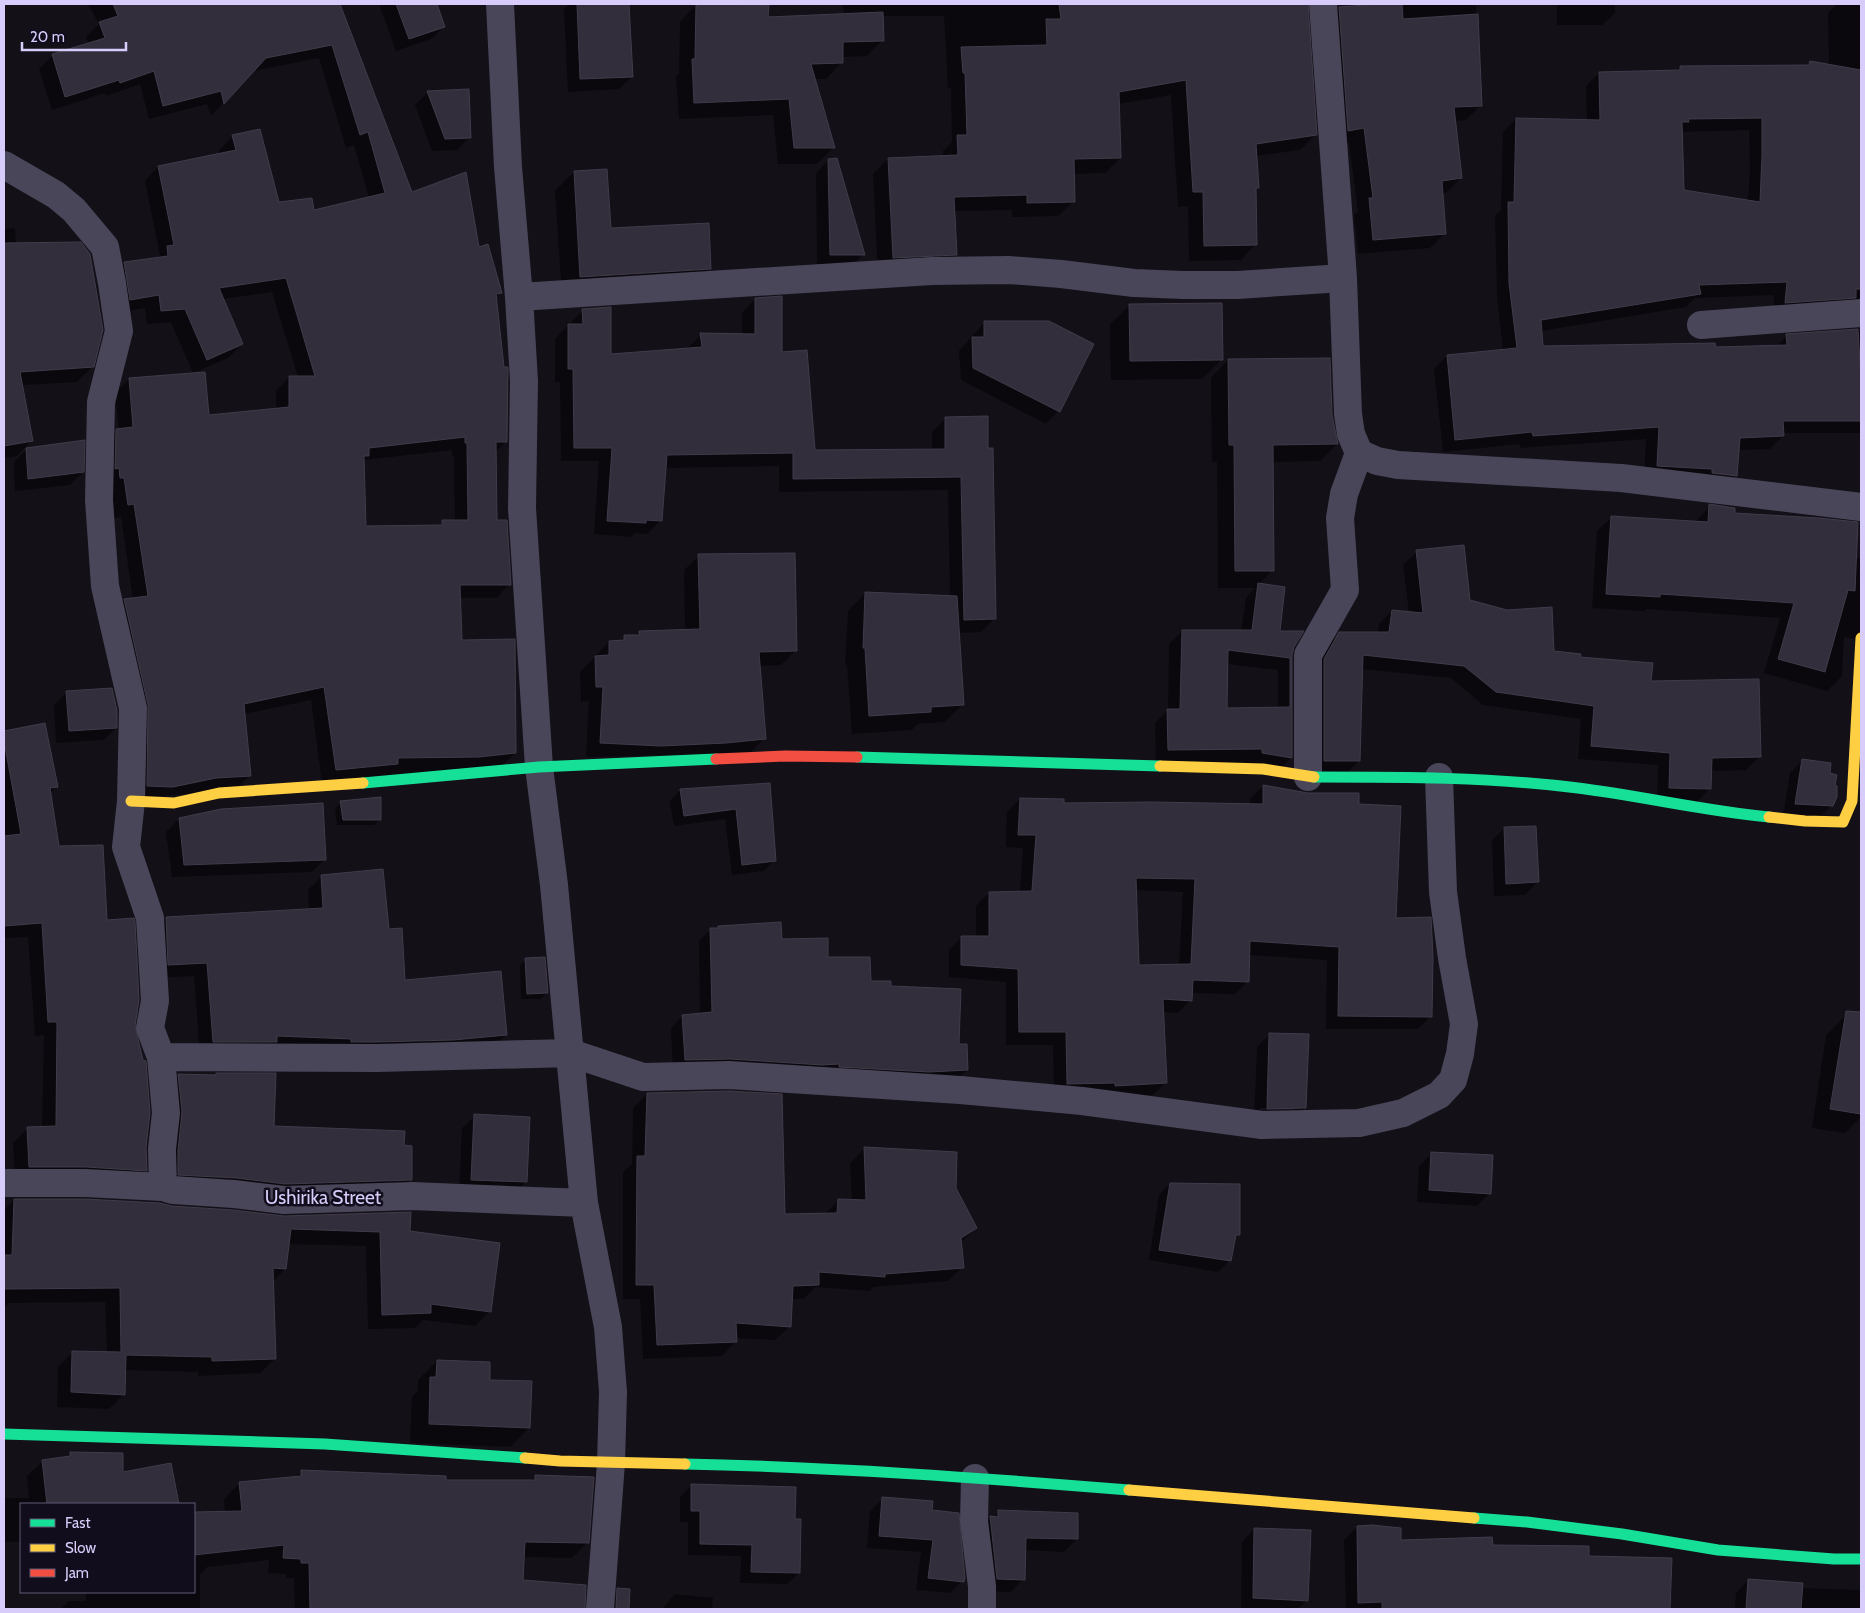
<svg xmlns="http://www.w3.org/2000/svg" width="1865" height="1613" font-family="Cabin,sans-serif">
<style>
.shadow{fill:#0007;fill-rule:evenodd}
.building{fill:#322e3b;stroke:#413b4b;fill-rule:evenodd}
.lines{fill:none;stroke-linecap:round;stroke-linejoin:round}
.street{stroke:#494659;stroke-width:28}
.fast{stroke:#16e098;stroke-width:11}
.slow{stroke:#ffcf43;stroke-width:11}
.jam{stroke:#f24e42;stroke-width:11}
.labels{text-anchor:middle;stroke-width:5;stroke-linejoin:round;paint-order:stroke}
.street-label{font-size:19px;fill:#d8cdfa;stroke:#120d1c}
</style>
<rect width="100%" height="100%" fill="#131018"/>
<path class="shadow" d="M88 4H344L340 5 412 193 478 248 500 293 495 297 506 441 495 453 496 521 510 584 496 598H460L461 641 515 753 501 767 322 783 311 700 244 714 250 775 236 789 134 799 111 613 124 600 133 599 121 517 114 518 103 444 119 430 115 393 129 379 208 417 276 410V391L289 377H298L272 292 222 299 242 344 228 358 193 373 171 322 147 324 145 308 117 313 111 277 124 263 156 259 160 255 145 181 158 167 220 154 219 150 233 136 278 204 313 212 369 198 354 145 346 148 319 58 253 71 211 116 207 104 149 119 140 84 106 96 105 93 52 110 39 69 53 55 89 44 86 37 99 24ZM452 450V456H454L455 521H443L438 526 364 527V460Z
M379 4H436L444 27 431 39 396 51Z
M569 4H628L632 77 619 89 568 92 564 9Z
M843 4H1287L1316 134 1300 150 1255 156 1257 187 1255 190 1256 244 1241 260 1189 261 1188 206 1178 207 1171 95 1118 104 1120 158 1105 173 1073 174 1074 201 1058 216 1012 217V210L954 211 956 255 940 270 878 273 873 174 888 159 943 156V151L952 142 951 88H948L944 16H882L883 40 867 56 842 57V62L826 79H814L833 148 817 164H778L773 115 679 119 676 76 679 74 680 22 696 5 767 18 844 15Z
M1363 4H1476L1481 105 1466 120 1454 121 1461 178 1446 193H1442L1445 233 1430 248 1358 254 1354 215 1358 211 1349 143 1333 145 1324 23 1339 8 1363 6Z
M1557 4H1615V13L1602 25H1557Z
M1837 4H1861V318L1773 316 1774 295 1695 298 1686 307 1541 331 1542 347 1714 348 1776 346 1787 336 1861 330V433H1783V436L1770 449 1738 450 1736 476 1723 489 1644 479 1646 439 1520 448V444L1443 452 1434 369 1447 356 1503 350 1497 297 1495 216 1501 210 1503 132 1516 119 1587 121 1586 86 1599 73 1675 72 1680 67 1806 66 1810 62 1829 65 1828 13ZM1749 130 1750 170 1748 201 1682 191 1681 132Z
M428 92 470 137 457 150 432 151 415 105Z
M829 160 863 254 851 267H817L816 173Z
M574 172 609 230 710 269 691 288 562 296 555 191Z
M15 228 16 244 93 366 77 382 22 385 32 440 17 456 4 458V229Z
M755 299 780 354 814 451 932 450V432L946 418 986 417 994 619 981 632 958 633 963 704 945 722 917 724 912 730 852 734 847 665H845L848 611 865 593 950 597 948 490 779 492V466L665 468 661 520 647 534 635 533 631 537 594 534 599 461H561L560 382H555V339L583 310 610 355 687 348 701 335H742V313Z
M1130 305 1221 360 1202 379 1111 380 1110 324Z
M984 323 1058 411 1046 424 961 380 959 351Z
M1228 360 1331 415 1337 444 1320 461 1272 462 1273 570 1258 585 1278 632 1293 647 1291 655V758L1278 771 1156 763 1155 723 1168 710 1169 644 1182 631H1241L1246 598 1255 588H1218L1217 462H1212L1211 378ZM1227 664 1278 670V708L1226 709Z
M27 449 83 472 70 485 15 491 14 462Z
M1710 506 1856 558 1861 559V649L1854 639 1844 637 1842 676 1827 691 1764 673 1780 618 1647 609 1644 611 1592 608 1597 531 1612 517 1695 522Z
M1417 552 1469 601 1553 652 1579 658 1650 682 1759 757 1746 770 1711 771 1710 788 1697 802 1657 800 1658 765 1578 759 1581 719 1483 705 1451 678 1361 669 1359 761 1346 774H1311V673L1326 646 1340 633H1378L1379 624 1392 611 1409 613 1403 565Z
M699 556 796 650 781 665 759 666 765 738 750 753 586 757 589 701 581 702 580 672 609 642H619L624 637 635 636 639 632 685 631 684 570Z
M67 692 116 728 103 740 56 743 54 705Z
M44 725 57 786 50 793 58 848 105 921 133 1026 145 1147 146 1170 132 1184 15 1181 13 1143 27 1129 42 1128 44 1035 35 1036 28 937 4 938V733Z
M1803 760 1828 775 1834 786 1832 805 1819 818 1783 817 1790 773Z
M768 785 775 860 764 871 732 875 725 819 674 826 670 801 680 790Z
M1263 786 1357 806 1394 920 1431 1016 1418 1029H1326L1327 960 1249 955 1248 981 1235 994 1192 993 1191 1000 1178 1013 1162 1012 1166 1082 1153 1095 1102 1098 1054 1096 1053 1045H1006V982L949 977V950L962 937H976V906L989 893 1020 892 1023 848 1006 847 1007 812 1020 799 1063 804 1250 805V799ZM1136 890 1183 892 1179 965 1137 966Z
M341 802 380 819 374 825H337L335 809Z
M179 819 324 860 312 872 172 877 166 832Z
M1504 828 1537 882 1525 895 1494 896 1492 841Z
M322 876 388 930 403 981 506 1035 492 1049 200 1055 194 976 155 978 152 932 166 918 309 910 308 890Z
M718 927 781 940 827 959 870 982 890 987 957 1046 967 1070 955 1082 673 1072 671 1028 682 1016 700 1015 699 941 711 929Z
M526 959 547 993 541 999H521L520 965Z
M1845 1016 1861 1019V1117L1845 1133 1812 1128 1826 1035Z
M1270 1034 1305 1108 1292 1121 1254 1122 1257 1047ZM1294 1107V1110L1260 1111V1108Z
M216 1074 273 1128 403 1146 410 1180 398 1193 166 1187V1088L179 1075 214 1077Z
M647 1094 784 1215H824L839 1200 852 1201 850 1163 864 1149 954 1189 976 1228 960 1243 962 1267 948 1281 873 1287 870 1291 816 1287 803 1299H791L790 1326 775 1340 736 1338V1341L722 1356 643 1359 640 1299H623V1172L632 1164 633 1108Z
M475 1116 526 1182 513 1194 459 1192 462 1128Z
M1432 1153 1490 1193 1477 1206 1417 1202 1419 1166Z
M1170 1184 1238 1234 1233 1239 1229 1261 1218 1272 1149 1260 1159 1195Z
M14 1200 172 1207 409 1232 490 1311 475 1326 423 1320 415 1328 368 1329 366 1246 288 1244 285 1269 272 1282 275 1359 260 1373 198 1376V1372L125 1370 124 1394 109 1409 57 1407 58 1367 73 1352 107 1353 105 1302 8 1303 4 1308V1210Z
M437 1361 488 1381 529 1428 510 1447 410 1443 412 1397 418 1391V1380Z
M70 1453 121 1474 170 1464 178 1504H21V1542H4V1498H29L27 1476 43 1461 65 1458Z
M301 1472 445 1481H531L536 1476 588 1542 572 1558 523 1557 522 1581 585 1586 583 1609H295L294 1578H286V1574L268 1573 269 1560 207 1567 200 1574V1609H16L62 1608 69 1601H86V1592H194V1513L225 1512 224 1499 239 1484 295 1478Z
M692 1485 793 1520 799 1573 787 1584 740 1583 741 1556 688 1555V1522H680V1497Z
M883 1498 931 1511 963 1580 950 1593 916 1590 921 1552 867 1548 870 1511Z
M999 1512 1077 1539 1064 1552 1025 1550 1023 1579 1011 1592 984 1591 978 1530Z
M1357 1527 1400 1541 1491 1546 1587 1557 1670 1560 1669 1609H1346L1344 1540Z
M1254 1529 1307 1600 1298 1609H1241L1242 1542Z
M1748 1580 1802 1588 1861 1590V1609H1735L1736 1593Z
M675 1594 713 1598 712 1609H662Z"/>
<path class="building" d="M113 4H340L412 192 466 172 479 247 488 244 502 293 496 294 504 367H508L507 442H496L497 520H507L511 585H460L462 640 515 639 516 753 479 757 398 758V764L336 770 324 687 244 704 251 776 216 778 173 787 147 786 148 705 124 599 148 596 134 504 128 505 124 478H120L119 468 115 469 116 429 133 427 129 378 205 372 209 415 289 407V376H315L286 278 219 288 243 344 207 360 185 309 161 311 159 295 130 300 124 262 168 256 167 246 174 245 158 166 236 150 232 135 260 129 279 202 312 198 314 210 385 193 368 132 360 135 332 45 266 58 224 104 221 91 163 106 154 71 120 83 119 80 65 97 52 54 105 38 99 22 118 16ZM465 437V443H467L468 520H442V525L366 526 364 456H369V448Z
M396 4H437L445 27 409 39Z
M577 4H629L633 77 580 79Z
M696 4 769 5 768 17 883 12 884 41 843 42V63L811 64 835 148H794L789 99 694 103 692 59H695Z
M1059 4H1308L1317 135 1256 144 1259 188H1256L1257 245 1204 246 1203 192H1193L1186 80 1119 92 1121 158 1074 159 1075 202 1027 203V195L954 197 957 255 893 258 888 158 958 155 957 135H967L965 73H963L961 47 1047 45 1046 19H1061Z
M1378 4H1402L1403 19 1478 14 1482 106 1454 107 1462 178 1442 181 1446 234 1373 240 1369 198H1373L1364 128 1348 131 1339 7Z
M1810 61 1861 70V289H1856V298L1785 303 1787 282 1699 285 1701 294 1541 320 1543 346 1715 343 1716 347 1787 345 1786 334 1858 329 1861 380V421H1783L1784 436 1740 438 1737 476 1712 473V469L1657 466 1659 427 1533 436 1532 432 1455 440 1447 355 1517 348 1509 283 1508 202H1514L1516 118 1600 120 1599 72 1680 70V66L1809 65ZM1762 118V156L1760 202 1684 190 1682 122H1689L1688 119Z
M469 89 471 138 445 139 427 91Z
M837 158 865 255H830L828 159Z
M607 169 611 228 709 223 711 269 580 277 574 171Z
M81 242 90 254 103 330 94 367 20 372 33 441 4 446V243Z
M782 296V352L807 350 815 450 945 449V417L988 416V448H993L996 619 964 620 961 477 793 479V453L667 455 662 521 646 520V523L607 521 612 448H574L573 369H568V324H583L582 309 611 307V354L702 347 700 333 755 334V298Z
M1222 303 1223 360 1130 361 1129 304Z
M984 321H1049L1094 344 1060 412 973 368 972 337H984Z
M1330 358 1332 415 1338 444 1273 445 1274 571H1235L1234 445H1229L1228 359Z
M85 440 84 472 28 479 26 448Z
M1709 504 1735 508V513L1819 518 1858 522 1855 591 1848 590 1825 672 1778 659 1794 603 1660 594V597L1606 594 1611 516 1708 522Z
M1464 545 1470 600 1507 610 1552 607 1554 651 1581 654 1580 657 1653 663 1651 681 1759 679 1761 757 1712 758 1711 789 1669 788 1670 753 1591 746 1594 706 1496 692 1464 666 1363 655 1360 761H1324V659L1339 632H1389L1392 610 1423 613 1416 550Z
M795 553 797 651 759 652 766 739 726 743 661 746 600 743 603 687H596L595 656 609 655V641L624 640V635H639V631L700 629 698 554Z
M1258 583 1285 587 1280 631H1304L1294 647 1292 655V758L1262 753V749L1168 750 1167 709H1180L1182 630H1252ZM1228 650 1290 658V707L1227 708Z
M865 592 957 596 964 705 931 707V712L869 716 865 648H863Z
M112 688 117 710V728L69 731 66 691Z
M45 723 58 787 50 788 59 846 103 845 107 920 134 918 135 921 139 1000 135 1026 143 1060 146 1061 150 1113 146 1147 147 1171 86 1167H29L27 1127 56 1126 57 1022H48L42 923 4 926V836L21 834 4 741V731Z
M1802 759 1831 763 1830 773 1837 775 1835 785 1837 786V797L1833 806 1795 804Z
M770 783 776 861 742 865 736 809 684 816 680 789Z
M1263 785 1308 793H1359V804L1401 806 1396 918 1431 917 1433 956 1432 1017 1338 1016 1339 947 1250 941 1249 982 1193 980 1192 1001 1163 999 1167 1083 1115 1086V1083L1067 1084 1066 1032H1019L1018 969 961 965V936H989V892L1032 891 1036 835H1018L1020 798 1064 799V803L1152 802 1263 804ZM1136 878 1195 879 1191 964 1139 965Z
M381 797V820H343L340 801Z
M323 803 326 860 184 865 179 818 221 809Z
M1536 826 1539 882 1506 884 1504 827Z
M383 869 389 929 402 928 405 980 501 971 507 1035 453 1040 377 1042H351V1039L277 1036V1042H213L207 963 168 965 166 917 323 908 321 875Z
M781 922 782 939 828 938V957H870L871 981H891V986L961 989 959 1044H967L968 1070 929 1072 839 1067V1064L822 1065 730 1059 685 1060 682 1015 712 1012 710 928H718V926Z
M545 957 548 993 527 994 525 958Z
M1846 1011 1861 1012V1114L1830 1109Z
M1269 1033 1309 1034 1306 1108 1267 1109Z
M216 1073H276L274 1126 405 1131 404 1145 412 1146V1180L285 1184 236 1178 178 1175V1150L182 1112 178 1074 216 1075Z
M729 1091 782 1094 785 1214 837 1213 838 1199 866 1200 864 1147 957 1152 956 1188 977 1228 961 1238 964 1268 885 1274V1277L819 1272V1285L793 1286 791 1327 736 1323 737 1342 657 1345 654 1285H636L637 1156H645L647 1093Z
M474 1114 530 1117 527 1182 471 1180Z
M1431 1152 1493 1155 1491 1194 1429 1190Z
M1170 1183 1240 1184V1235H1236L1231 1261 1159 1250Z
M14 1199H85L160 1203 172 1206 233 1210 284 1216 411 1212 410 1231 500 1243 491 1312 431 1304V1313L382 1315 380 1232 291 1229 286 1269 273 1268 276 1359 212 1361V1357L126 1355 125 1395 71 1392 72 1351 121 1352 120 1288 4 1289V1255H12Z
M437 1360 490 1362V1380L532 1381 530 1428 429 1424 430 1377H436Z
M70 1452 123 1453V1472L171 1463 179 1504H47L42 1460 70 1456Z
M301 1470 446 1476V1480H535V1475L594 1477 589 1543 525 1542 523 1580 586 1585 585 1609H310L309 1563H301V1559L283 1558 284 1545 194 1555V1512L242 1511 239 1482 301 1476Z
M691 1484 796 1487 795 1519H801L800 1573 751 1572 752 1545 700 1544V1511H691Z
M882 1497 933 1501 932 1510 959 1513 965 1578 964 1582 928 1578 933 1540 879 1536Z
M998 1510 1078 1513V1539L1026 1538 1025 1580 997 1579 990 1516 998 1517Z
M1372 1525 1401 1528V1540L1492 1537 1493 1545 1589 1546V1556L1672 1558 1670 1609H1382V1602L1358 1603 1357 1526Z
M1254 1528 1311 1530 1308 1601 1253 1598Z
M1748 1579 1803 1583 1801 1609H1746Z
M617 1588 630 1589 629 1609H616Z"/>
<g class="lines">
<path class="street" d="M500 4 508 167 519 297 524 381 522 508 539 767 554 885 584 1203 608 1327 613 1392 611 1463 600 1609
M1323 4 1343 278 1348 414 1351 434 1359 453 1377 461 1398 465 1621 478 1861 507
M4 165 56 195 74 210 105 247 112 283 119 331 101 402 99 500 105 586 133 708 131 801 126 847 150 918 155 1001 150 1028 161 1057 166 1113 162 1149 163 1187
M519 297 932 271 1009 270 1061 274 1134 283 1183 285H1237L1343 278
M1701 325 1861 313
M1308 777V655L1345 590 1340 518 1344 494 1359 453
M161 1057 377 1058 571 1053 643 1077 729 1075 960 1090 1082 1101 1262 1125 1359 1123 1403 1113 1439 1095 1453 1080 1460 1054 1464 1024 1452 958 1443 892 1439 777
M4 1183H85L163 1187 173 1190 234 1194 284 1200 412 1196 584 1203
M975 1478 974 1521 982 1586V1609"/>
<path class="fast" d="M857 757 1160 766
M1314 777C1402 777 1491 777 1578 788 1642 796 1705 811 1769 817
M363 783 539 767 716 759
M4 1434 325 1444 525 1458
M685 1464C833 1467 981 1478 1129 1490
M1474 1518 1527 1522 1622 1534 1718 1550 1834 1559H1861"/>
<path class="slow" d="M1160 766 1263 769 1314 777
M131 801 174 803 219 793 363 783
M1769 817 1805 821 1843 822 1852 801 1861 638
M525 1458 560 1461 685 1464
M1129 1490 1474 1518"/>
<path class="jam" d="M716 759 785 756 857 757"/>
</g>
<g class="labels">
<g class="street-label">
<text x="323" y="1204">Ushirika Street</text>
</g>
</g>
<rect width="1865" height="1613" fill="none" stroke="#d8cdfa" stroke-width="10"/>
<rect x="20" y="1503" width="175" height="90" fill="#120d1c" stroke="#615a75"/>
<rect x="30" y="1519" width="25" height="8" fill="#16e098" stroke="#615a75"/>
<text x="65" y="1528" font-size="15" fill="#d8cdfa">Fast</text>
<rect x="30" y="1544" width="25" height="8" fill="#ffcf43" stroke="#615a75"/>
<text x="65" y="1553" font-size="15" fill="#d8cdfa">Slow</text>
<rect x="30" y="1569" width="25" height="8" fill="#f24e42" stroke="#615a75"/>
<text x="65" y="1578" font-size="15" fill="#d8cdfa">Jam</text>
<path d="M22 42v8h104v-8" fill="none" stroke="#d8cdfa" stroke-width="2.5"/>
<text x="30" y="42" font-size="15" fill="#d8cdfa" stroke="#120d1c" stroke-width="4" paint-order="stroke">20 m</text>
</svg>
